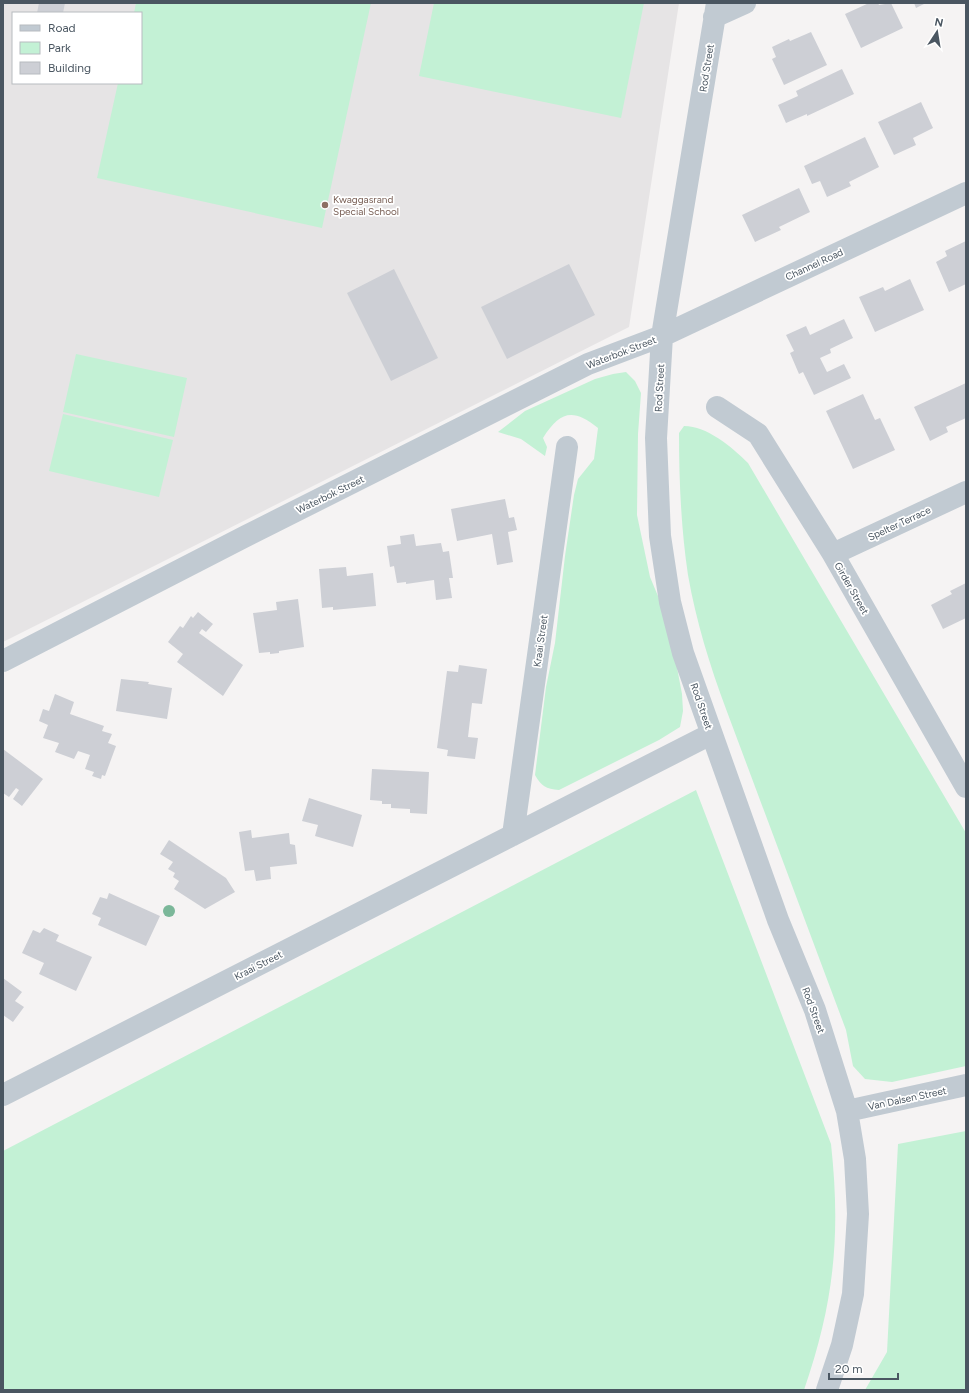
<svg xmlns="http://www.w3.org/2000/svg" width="969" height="1393" font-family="Figtree,sans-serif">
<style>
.education{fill:#e6e4e5;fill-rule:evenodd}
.green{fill:#c3f1d5}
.building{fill:#cdcfd5}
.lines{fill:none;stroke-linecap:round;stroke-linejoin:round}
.minor{stroke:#c1cad2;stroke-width:22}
.tree{fill:#7bb799}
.education-dot{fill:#8d6e63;stroke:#fff;stroke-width:1.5}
.labels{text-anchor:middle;stroke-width:3.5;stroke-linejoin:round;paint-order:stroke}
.street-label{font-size:10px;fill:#4a5661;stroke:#fff}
.education-label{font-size:10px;fill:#785e54;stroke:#fff;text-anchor:start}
</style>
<rect width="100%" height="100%" fill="#f5f3f3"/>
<path class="education" d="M3 3H679L629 327 3 642ZM13 13H141V83H13Z"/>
<path class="green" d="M136 3H371L322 228 97 178 118 83H141V13H134Z
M434 3H644L621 118 419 76Z
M76 354 187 378 174 437 63 412Z
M626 372 635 381 641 393 638 434 637 515 650 577 668 620 682 694 683 711 680 727 659 740 559 790C546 789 541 786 535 775L546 687 555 643 565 556 574 495 578 479 594 459 598 428C573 408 560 411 543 438L547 447 545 456 521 439 498 432 525 411 595 379 613 374Z
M63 414 173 440 159 497 49 471Z
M684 426C707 426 732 447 748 463L966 833V1066L892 1082 865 1079 853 1066 846 1030 726 709C710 666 696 621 688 575 681 528 679 480 679 433Z
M696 790 831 1144C841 1236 834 1303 804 1390H3V1151Z
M966 1131V1390H865L887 1352 898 1144Z"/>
<path class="building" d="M39 3H65L63 13H37Z
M869 3H878L879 5 891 3 903 28 861 48 845 14Z
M914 3H926L916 8Z
M811 32 827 65 784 85 772 59 776 57 772 47 789 39 790 41Z
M842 69 854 94 807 116V114L786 123 778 105 798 96 796 91Z
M921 102 933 128 913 138 916 145 894 155 878 122Z
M865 137 879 167 849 182 851 186 827 197 820 181 812 184 804 166Z
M799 188 810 212 779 227 781 230 755 242 742 215Z
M966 241V284L949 292 936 262 947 256 945 251Z
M569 264 595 315 507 359 481 307Z
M394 269 438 358 391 381 347 293Z
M910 279 924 310 875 332 859 297 883 287 885 291Z
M844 319 853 338 830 349 831 353 820 358 827 372 844 364 851 378 814 395 803 372 799 374 790 353 794 351 786 335 806 326 810 335Z
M966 383V418L946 427 948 432 930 441 914 407Z
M863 394 875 420 880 418 895 450 853 469 826 411Z
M505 499 509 518 514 517 517 530 508 532 513 562 497 565 492 534 457 541 451 509Z
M414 534 416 546 441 543 443 552 449 551 453 578H449L452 598 436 600 434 580 406 584V582L397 583 394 566 390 567 387 546 401 544 400 536Z
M346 567 347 576 373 573 376 606 333 610V607L322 608 319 569Z
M966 583V618L943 629 931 605 952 594 950 591Z
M298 599 304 647 279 651V653L270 654V652L259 653 253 613 277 610 276 602Z
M198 612 213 624 206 632 202 629 199 633 243 665 223 696 177 662 183 654 168 642 180 626 183 628 191 616 193 618Z
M459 665 487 669 482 704 472 703 468 737 478 738 475 759 447 756 448 750 437 748 447 671 458 672Z
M121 679 149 682 148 684 172 688 167 719 116 711Z
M55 694 74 702 70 714 104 726 102 731 112 734 108 743 116 746 105 776 102 775 101 779 92 776 94 772 85 769 90 755 78 751 74 759 55 752 59 743 43 738 48 725 39 721 43 709 49 711Z
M3 749 43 779 22 806 13 799 19 790 16 788 9 797 3 793Z
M372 769 429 772 427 814 410 813V809L391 808V804H382V801L370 800Z
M309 798 362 815 353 847 315 836 318 825 302 821Z
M251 830 252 838 289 833 290 844 295 845 297 864 270 867 271 879 256 881 254 870 245 871 239 832Z
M169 840 226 878 235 892 205 909 174 889 179 881 173 877 175 873 168 869 173 862 160 854Z
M109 893 160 916 146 946 98 925 101 918 92 914 100 897 107 899Z
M44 928 59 935 56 941 92 957 76 991 39 974 44 963 22 953 33 930 40 933Z
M3 978 22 992 15 1001 24 1007 13 1022 3 1015Z"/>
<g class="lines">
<path class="minor" d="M717 3 662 336 656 438 660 536 670 602 683 653 778 920 815 1010 847 1111 855 1159 858 1214 853 1294 842 1345 827 1390
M714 17 745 3
M717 407 758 434 833 554 966 787
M833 554 966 492
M3 661 246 536 588 364 662 336 966 193
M513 835 567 447
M3 1095 711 734
M847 1111 966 1085"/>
</g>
<circle class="tree" cx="169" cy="911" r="6"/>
<circle class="education-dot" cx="325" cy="205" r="4"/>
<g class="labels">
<g class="street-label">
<text transform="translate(706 68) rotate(-81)" y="4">Rod Street</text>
<text transform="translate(814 264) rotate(-25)" y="4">Channel Road</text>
<text transform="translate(621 352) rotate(-21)" y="4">Waterbok Street</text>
<text transform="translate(659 388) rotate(-87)" y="4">Rod Street</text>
<text transform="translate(330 494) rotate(-26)" y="4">Waterbok Street</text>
<text transform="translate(899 523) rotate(-25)" y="4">Spelter Terrace</text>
<text transform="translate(852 588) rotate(60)" y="4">Girder Street</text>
<text transform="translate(540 641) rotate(-82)" y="4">Kraai Street</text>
<text transform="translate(702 706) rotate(71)" y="4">Rod Street</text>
<text transform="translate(258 965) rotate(-27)" y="4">Kraai Street</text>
<text transform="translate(814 1010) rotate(70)" y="4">Rod Street</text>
<text transform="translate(907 1098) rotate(-12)" y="4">Van Dalsen Street</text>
</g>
<g class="education-label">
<text x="333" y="203">Kwaggasrand<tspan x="333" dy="12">Special School</tspan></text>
</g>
</g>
<rect width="969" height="1393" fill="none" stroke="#4a5661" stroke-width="8"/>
<rect x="12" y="12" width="130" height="72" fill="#ffffff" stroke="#b7bbc0"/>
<rect x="20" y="25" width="20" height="6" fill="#c1cad2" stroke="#b7bbc0"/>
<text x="48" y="32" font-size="12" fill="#4a5661">Road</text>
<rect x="20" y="42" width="20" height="12" fill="#c3f1d5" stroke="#b7bbc0"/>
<text x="48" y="52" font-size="12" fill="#4a5661">Park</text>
<rect x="20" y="62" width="20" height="12" fill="#cdcfd5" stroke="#b7bbc0"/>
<text x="48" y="72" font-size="12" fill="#4a5661">Building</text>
<g transform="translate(937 32) rotate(12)" stroke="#ffffff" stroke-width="3" paint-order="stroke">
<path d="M0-3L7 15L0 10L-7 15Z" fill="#4a5661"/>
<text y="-6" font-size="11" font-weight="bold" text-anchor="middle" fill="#4a5661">N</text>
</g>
<path d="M829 1373v6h69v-6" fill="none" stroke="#4a5661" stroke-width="2"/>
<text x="835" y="1373" font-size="12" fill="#4a5661" stroke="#ffffff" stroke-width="3" paint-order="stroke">20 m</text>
</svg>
